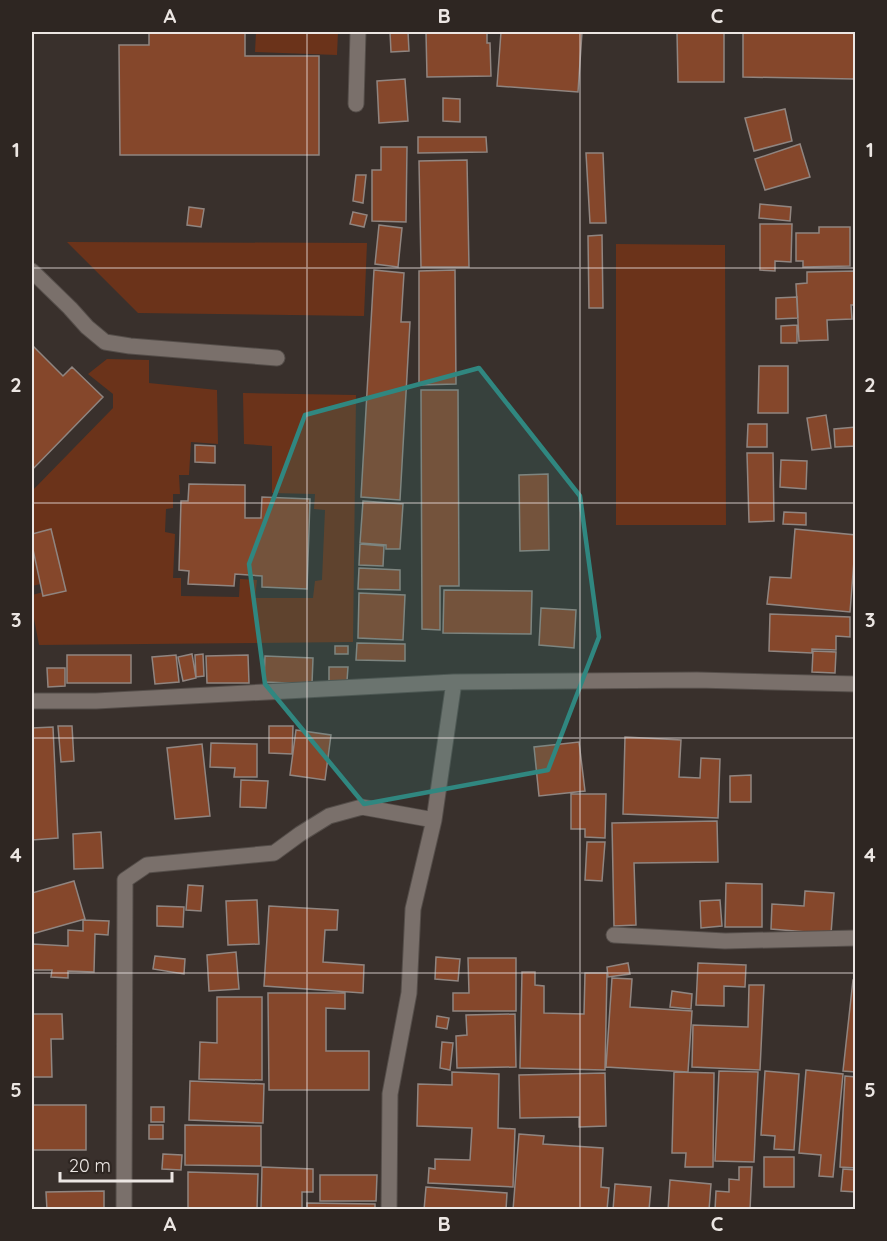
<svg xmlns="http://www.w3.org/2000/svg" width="887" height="1241" font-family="Quicksand,sans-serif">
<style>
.green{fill:#6b331a}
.building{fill:#85472b;stroke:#908580;stroke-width:1.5}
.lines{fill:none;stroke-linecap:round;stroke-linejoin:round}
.service-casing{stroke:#554e4a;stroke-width:17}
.minor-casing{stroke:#554e4a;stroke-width:17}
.service{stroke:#7a706b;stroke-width:15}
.minor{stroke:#7a706b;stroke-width:15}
.marked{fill:#308780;fill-opacity:0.2;stroke:#308780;stroke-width:4.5;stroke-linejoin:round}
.grid{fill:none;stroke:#ece6e3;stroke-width:1.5;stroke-opacity:0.55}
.neatline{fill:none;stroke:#ece6e3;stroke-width:2}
.grid-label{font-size:20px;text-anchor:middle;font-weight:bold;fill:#ece6e3}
</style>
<rect width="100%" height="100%" fill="#39302c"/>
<path class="green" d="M256 32H338L337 55 255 52Z
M67 242 367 243 364 316 138 313Z
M616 244 725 245 726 525H616Z
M107 359 149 360V383L217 390 218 444 191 442 189 475H179L180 494H173V508L166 509 165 532 175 534 173 578H181V596L239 597 240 579 257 580 255 598H313L315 581 322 580 325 510 314 509 315 494 272 493V446L244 444 243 393 356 395 353 642 39 645 32 608V595L51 590 45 583 32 586V491L113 408V394L88 374Z"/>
<path class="building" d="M149 32H245V56H319V155H120L119 45H149Z
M390 32H408L409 51 391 52Z
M426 32H487V43H490L491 76 427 77Z
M501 32H582L578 92 497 86Z
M677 32H724V82H678Z
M743 32H855L854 79 743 77Z
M405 79 408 121 379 123 377 81Z
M443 98 460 99V122L443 121Z
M785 109 792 141 754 151 745 118Z
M418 137H486L487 152 418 153Z
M800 144 810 177 765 190 755 159Z
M381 147H407L406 222 372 221V170H381Z
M586 153H603L606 223H590Z
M467 160 469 267H421L419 161Z
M356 175H366L363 203 353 201Z
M760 204 791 207 790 221 759 218Z
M189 207 204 209 201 227 187 225Z
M353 212 367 215 364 227 350 224Z
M760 224H792L791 262 775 261V271L760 270Z
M379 225 402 228 398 267 375 264Z
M819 227H850V266L803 267V261H796V233H819Z
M602 235 603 308H589L588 236Z
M374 270 404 273 401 322H410L400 500 361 497Z
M455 270 456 384 419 385V271Z
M856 271V305H851L852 319 827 320 828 340 799 341 796 284 807 283V272Z
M797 297 798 318 776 319V298Z
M797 325V343H781V326Z
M32 345 63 376 72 367 103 397 32 470Z
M759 366H788V413H758Z
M421 390H458L459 586H440V630L422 629Z
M826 415 831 448 812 450 807 418Z
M748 424H767V447H747Z
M856 427V446L835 447 834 429Z
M195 445 215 446V463L195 462Z
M747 453H773L774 521 749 522Z
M781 460 807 461 806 489 780 487Z
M548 474 549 550 520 551 519 475Z
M189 484 245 485V518H261L262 497 310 499 307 589 262 587V576L235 574 234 586 188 584 189 571 179 570 181 501H188Z
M363 501 403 504 400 549H386V545L360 543Z
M784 512 806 513V525L783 524Z
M51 529 66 591 43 596 32 545V534Z
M795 529 856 535 850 612 767 604 770 577 791 578Z
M360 544 384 546 383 566 359 565Z
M359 568 400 570V590L358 589Z
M444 590 532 591 531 634 443 633Z
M359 593 405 595 403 640 358 638Z
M541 608 576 610 574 648 539 645Z
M770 614 850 617V637L836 636V650L812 649V653L769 651Z
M357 643 405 644V661L356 660Z
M335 646H348V654H335Z
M813 651 836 652 835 673 812 672Z
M192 654 196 678 183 681 178 657Z
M203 654 204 676 196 677 195 655Z
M67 655H131V683H67Z
M176 655 179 682 155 684 152 657Z
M248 655 249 683H207L206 656Z
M265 656 313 658 312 684 264 682Z
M329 667H348L347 681H329Z
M47 668H65V686L48 687Z
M58 726H72L74 761 61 762Z
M269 726H293L292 754 269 753Z
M53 727 58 838 32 840V728Z
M296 730 331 735 325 780 290 775Z
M625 737 681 740 679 777 700 778 701 758 720 759 718 818 623 814Z
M579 742 585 791 539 796 534 747Z
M211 743 257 744V777H234L235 768 210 767Z
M202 744 210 816 175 819 167 748Z
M751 775V802H730V776Z
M241 780 268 781 266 808 240 807Z
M571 794H606L605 838 585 837V829H571Z
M717 821 718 862 634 863 636 925 614 926 612 823Z
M101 832 103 868 74 869 73 834Z
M587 842H605L602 881 585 880Z
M74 881 85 919 32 934V893Z
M726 883 762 884V927H725Z
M188 885 203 886 201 911 186 910Z
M805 891 834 893 831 934 771 929 772 904 804 906Z
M257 900 259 944 228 945 226 901Z
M720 900 722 926 701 928 700 901Z
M157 906 184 907 183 927 157 926Z
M269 906 338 910 337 930H325L323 962 364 965 363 993 264 986Z
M83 920 109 921 108 935 95 934 94 972 68 971V978L51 977 52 970H32L33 944 68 946V930L83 931Z
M236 952 239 989 209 991 207 955Z
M155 956 185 959 184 974 153 969Z
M436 957 460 959 458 981 435 979Z
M468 958H516V1011H453V993H469Z
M628 963 630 974 608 977 607 967Z
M698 963 746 965 745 987 724 986V1006L696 1005Z
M522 972H535V985L544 986V1013L584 1014 585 973H607L605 1070 520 1068Z
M612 978 632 979 630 1007 692 1011 688 1072 606 1067Z
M853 980H856V1072L843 1071Z
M749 985H764L760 1070 692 1067 693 1025 748 1027Z
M672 991 692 994 691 1009 670 1007Z
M268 993H345V1009L326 1008V1051H369V1090H269Z
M217 997H262V1080L199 1079 200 1042 217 1043Z
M32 1014H62L63 1039H51L52 1077H32Z
M515 1014 516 1067 457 1068 456 1036 467 1035 466 1015Z
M437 1016 449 1018 447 1029 436 1027Z
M442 1042 453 1043 450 1070 440 1068Z
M806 1070 843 1074 833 1177 819 1176 821 1155 799 1153Z
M719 1071 758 1072 754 1162 715 1161Z
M765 1071 799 1074 794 1150 774 1149 775 1136 761 1135Z
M452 1072 499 1074 498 1128 515 1129 513 1187 428 1183 429 1168 435 1169V1159L470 1160 472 1128 417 1126 418 1084 452 1085Z
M674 1072 714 1073 713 1167H685L686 1153H672Z
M605 1073 606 1126 579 1127V1117L520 1118 519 1075Z
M845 1076 856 1077V1168L840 1167Z
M190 1081 264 1084 263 1123 189 1120Z
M32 1105H86V1150H32Z
M151 1107H164V1122H151Z
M149 1125H163V1139H149Z
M185 1125 261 1126V1166L185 1165Z
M519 1134 544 1136 543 1144 603 1148 601 1187 609 1188 607 1210H513Z
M163 1154 182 1155 181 1170 162 1169Z
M764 1157H794V1187H764Z
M262 1167 313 1169V1192H302V1210H261Z
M739 1167H752L750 1210H715L716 1191 729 1192V1179L739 1180Z
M843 1169 856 1170V1192L841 1191Z
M188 1172 258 1174 257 1210H188Z
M320 1175H377L376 1201H320Z
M670 1180 711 1184 709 1210H668Z
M615 1184 651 1187 649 1210H613Z
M426 1187 507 1193 506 1210H424Z
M104 1191V1210H47L46 1192Z
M307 1203 375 1204V1210H307Z"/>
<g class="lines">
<g class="service-casing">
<path id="service" d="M356 104 358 32
M32 271 70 308 87 327 105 342 130 346 277 358"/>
</g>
<g class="minor-casing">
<path id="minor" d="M32 701H96L454 682 697 680 856 684
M614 935 725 941 856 938
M124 1210 125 880 147 865 274 853 300 834 329 816 362 807 434 820
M389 1210 390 1094 409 993 413 909 434 820 454 682"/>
</g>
<use href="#service" class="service"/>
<use href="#minor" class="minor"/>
</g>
<path class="marked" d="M479 368 580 496 599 637 548 770 364 804 265 684 249 564 305 415Z"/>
<path class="grid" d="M307 32V1210M580 32V1210M32 268H856M32 503H856M32 738H856M32 973H856"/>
<rect width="887" height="1241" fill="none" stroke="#2e2622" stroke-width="66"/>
<path d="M60 1172v9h112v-9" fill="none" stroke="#ece6e3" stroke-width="3"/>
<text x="69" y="1172" font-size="18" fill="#ece6e3" stroke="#2e2622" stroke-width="4.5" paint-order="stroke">20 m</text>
<rect x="33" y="33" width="821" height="1175" class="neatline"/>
<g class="grid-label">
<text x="170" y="23">A</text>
<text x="444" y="23">B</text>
<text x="717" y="23">C</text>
<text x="16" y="157">1</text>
<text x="870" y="157">1</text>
<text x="16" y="392">2</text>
<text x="870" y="392">2</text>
<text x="16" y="627">3</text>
<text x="870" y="627">3</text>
<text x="16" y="862">4</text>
<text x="870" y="862">4</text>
<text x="16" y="1097">5</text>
<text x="870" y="1097">5</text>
<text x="170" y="1231">A</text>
<text x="444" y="1231">B</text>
<text x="717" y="1231">C</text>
</g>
</svg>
